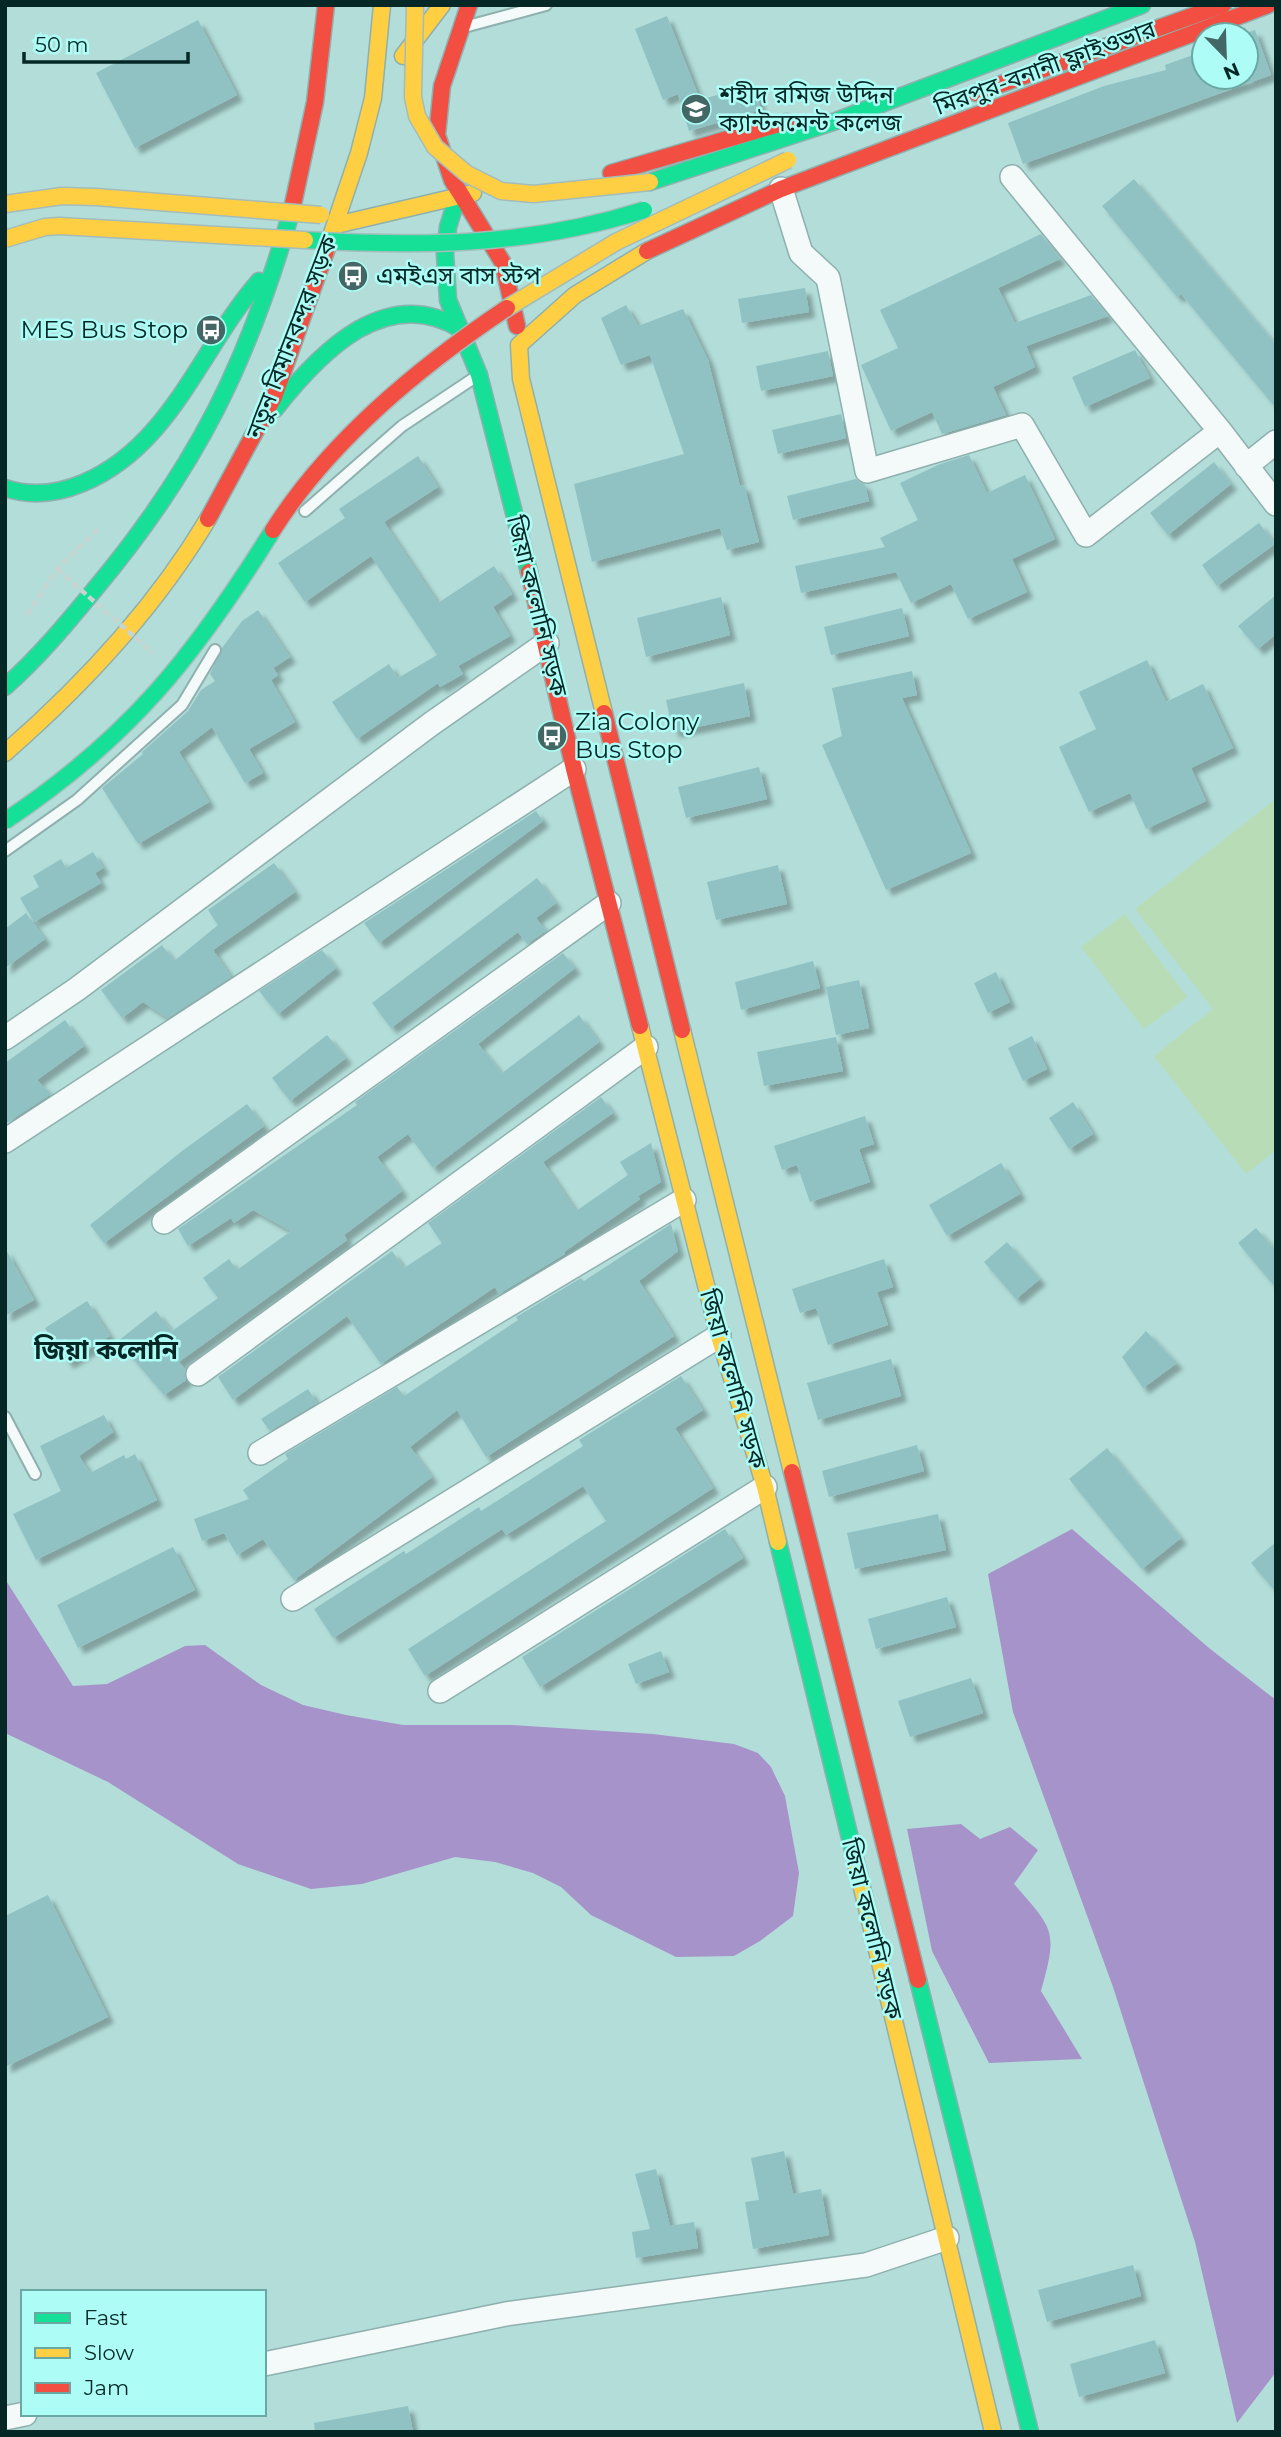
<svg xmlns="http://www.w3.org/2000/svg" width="1281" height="2437" font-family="Montserrat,'Noto Sans Bengali',sans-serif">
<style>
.green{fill:#b8ddb6}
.water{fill:#a693ca}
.building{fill:#90c2c4;filter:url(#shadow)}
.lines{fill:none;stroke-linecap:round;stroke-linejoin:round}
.lane-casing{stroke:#8eb0ae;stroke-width:14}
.street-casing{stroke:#8eb0ae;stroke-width:26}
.fast-casing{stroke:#8eb0ae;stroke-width:19}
.slow-casing{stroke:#8eb0ae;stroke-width:19}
.jam-casing{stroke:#8eb0ae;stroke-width:19}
.path{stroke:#c6d4d2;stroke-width:4.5;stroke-dasharray:7 3.5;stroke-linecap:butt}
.lane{stroke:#f3faf9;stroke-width:10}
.street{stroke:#f3faf9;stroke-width:23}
.fast{stroke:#16e098;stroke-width:16}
.slow{stroke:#ffcf43;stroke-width:16}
.jam{stroke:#f24e42;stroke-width:16}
.fast-bridge-casing{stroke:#a4bcba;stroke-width:19;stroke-linecap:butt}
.slow-bridge-casing{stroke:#a4bcba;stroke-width:19;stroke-linecap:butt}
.jam-bridge-casing{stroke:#a4bcba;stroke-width:19;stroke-linecap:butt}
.path-bridge{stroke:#c6d4d2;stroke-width:4.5;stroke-dasharray:7 3.5;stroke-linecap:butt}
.fast-bridge{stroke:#16e098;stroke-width:16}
.slow-bridge{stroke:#ffcf43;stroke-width:16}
.jam-bridge{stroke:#f24e42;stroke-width:16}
.labels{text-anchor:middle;stroke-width:5;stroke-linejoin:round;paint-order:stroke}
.street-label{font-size:24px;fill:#052826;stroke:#adfdf6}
.poi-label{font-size:24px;fill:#052826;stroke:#adfdf6;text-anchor:start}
.neighbourhood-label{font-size:26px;font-weight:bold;fill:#052826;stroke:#adfdf6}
</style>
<defs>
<filter id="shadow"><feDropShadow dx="6" dy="6" stdDeviation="2" flood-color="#0004"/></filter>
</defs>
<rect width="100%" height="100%" fill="#b2ddd9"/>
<path class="green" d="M1276 799V1150L1246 1174 1154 1056 1213 1009 1135 909Z
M1125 914 1187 997 1144 1029 1081 947Z"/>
<path class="water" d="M1072 1529 1209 1648 1276 1700V2372L1237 2423 1195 2242 1113 1987 1013 1712 988 1574Z
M5 1579 73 1686 107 1684 185 1646 205 1645 261 1685 303 1705 346 1715 403 1725H512L653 1734 734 1744 758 1753 771 1767 785 1796 799 1873 793 1916 760 1941 734 1956 676 1957 591 1915 561 1887 533 1873 495 1862 455 1857 362 1884 311 1889 238 1864 108 1782 5 1733Z
M961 1824 980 1839 1010 1827 1038 1850 1014 1884C1054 1930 1058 1930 1041 1991L1082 2059 989 2063 932 1951 907 1829Z"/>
<path class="building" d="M667 16 700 100 754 84 761 110 689 131 678 94 663 100 635 29Z
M198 20 237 95 135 148 96 73Z
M1255 30 1271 75 1023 164 1008 123 1104 86 1166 70 1165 65 1204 51V77H1246V33Z
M1134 179 1276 345V408L1181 294 1177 297 1102 206Z
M1041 234 1060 259 998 288 1015 323 1091 295 1108 316 1026 346 1035 367 993 387 1006 415 942 434 932 412 891 431 861 365 898 348 880 310Z
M805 288 809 312 742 323 738 299Z
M626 305 638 326 683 309 708 360 740 486 744 485 759 542 727 550 720 528 592 562 574 484 684 454 650 355 621 365 601 318Z
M1135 350 1150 378 1085 407 1072 377Z
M828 351 833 376 761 391 756 366Z
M841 414 846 438 778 454 772 430Z
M969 455 987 493 1025 475 1055 539 1012 559 1027 592 968 619 951 584 911 603 896 572 801 593 795 566 885 547 880 538 918 520 900 483 940 464Z
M418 456 438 487 384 522 438 603 494 566 512 594 493 607 510 636 458 666 463 674 440 687 438 683 357 739 332 702 389 664 398 678 437 655 371 556 305 602 278 563 345 518 339 509Z
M1214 462 1231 484 1168 535 1150 513Z
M856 479 865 485 869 501 793 520 787 496Z
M1259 523 1275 544 1217 586 1202 565Z
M1276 595V634L1258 649 1238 626Z
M721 597 730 635 646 657 637 618Z
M902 608 909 636 831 655 824 627Z
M258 610 290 657 273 668 278 675 271 680 295 722 249 749 263 773 245 783 212 727 179 752 209 802 138 844 102 788 143 754 142 752 188 711 201 690 215 681 210 674 222 648 242 621Z
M1147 660 1166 702 1203 684 1233 748 1191 768 1206 801 1146 829 1130 793 1089 812 1059 747 1096 729 1079 692Z
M912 671 917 695 902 698 971 853 886 890 822 745 842 736 832 688Z
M744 683 750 716 673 732 666 700Z
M759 767 767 799 686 818 678 787Z
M536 811 543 821 379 943 364 923Z
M93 852 103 868 95 873 101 883 34 922 20 898 39 887 33 876 61 859 66 868Z
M274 863 295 892 213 950 231 977 168 1018 143 1002 122 1018 101 990 162 945 174 961 218 925 208 910Z
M778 865 787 904 716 920 707 882Z
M537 878 556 903 536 918 546 931 527 944 518 932 391 1028 372 1003Z
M26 913 45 939 5 968V929Z
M322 950 336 968 278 1014 259 991Z
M563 953 575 968 478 1044 502 1073 579 1015 599 1042 433 1168 408 1134 377 1157 402 1191 344 1235 347 1240 179 1362 185 1369 186 1380 164 1395 118 1341 156 1311 172 1331 218 1298 203 1278 229 1259 237 1270 291 1231 253 1210 234 1223 231 1218 188 1246 178 1229 357 1105 355 1102Z
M813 961 820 988 741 1010 735 982Z
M996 972 1010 1002 988 1013 974 983Z
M859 980 869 1028 836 1035 826 987Z
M65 1020 84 1046 37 1080 51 1094 5 1124V1063Z
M327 1035 346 1058 290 1101 272 1078Z
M1032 1036 1047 1069 1023 1081 1008 1048Z
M836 1037 843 1071 764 1086 757 1052Z
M601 1097 613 1113 543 1162 576 1211 628 1175 620 1162 651 1143 661 1182 638 1196 640 1199 564 1252 565 1254 499 1294 495 1287 381 1364 347 1316 233 1400 218 1377 392 1251 404 1268 442 1243 428 1223Z
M1073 1102 1093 1134 1069 1149 1049 1118Z
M247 1104 264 1126 104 1243 90 1225 182 1151Z
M865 1116 874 1144 859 1149 870 1182 810 1202 797 1165 782 1170 774 1146Z
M1001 1163 1020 1194 947 1236 929 1205Z
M671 1224 678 1251 639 1281 674 1336 486 1457 457 1410 410 1447 432 1477 294 1580 263 1539 237 1555 224 1533 202 1541 194 1519 249 1499 243 1490 288 1459 285 1454 397 1387 404 1396 518 1320 516 1317 581 1278 584 1281Z
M1256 1228 1276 1251V1288L1238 1243Z
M1007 1242 1040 1279 1016 1299 984 1262Z
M5 1248 34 1300 5 1316Z
M884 1259 893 1287 877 1292 888 1325 828 1345 816 1308 800 1313 792 1289Z
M87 1301 110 1336 68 1363 45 1328Z
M1146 1331 1177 1363 1143 1388 1122 1357Z
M891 1359 901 1396 818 1420 807 1383Z
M681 1376 703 1410 675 1428 713 1488 425 1676 408 1649 606 1521 583 1486 506 1535 502 1529 333 1638 314 1609 404 1551 406 1554 479 1507 481 1511 583 1446 579 1440Z
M308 1389 317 1403 270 1431 261 1419Z
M104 1415 113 1432 79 1456 90 1473 124 1455 126 1459 135 1454 157 1500 36 1560 13 1514 61 1491 40 1446Z
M917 1445 924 1471 829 1497 822 1471Z
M1107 1448 1181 1538 1142 1569 1069 1479Z
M938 1514 946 1550 855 1569 847 1533Z
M725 1529 743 1558 540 1687 522 1657Z
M1276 1542V1592L1251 1563Z
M173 1547 195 1590 78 1648 57 1605Z
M947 1597 956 1627 876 1649 868 1619Z
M661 1651 669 1672 636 1684 628 1664Z
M971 1678 983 1713 910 1737 898 1701Z
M48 1895 108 2017 5 2067V1916Z
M784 2151 793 2194 821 2189 829 2235 753 2249 745 2202 759 2200 751 2158Z
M656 2169 670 2226 694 2222 698 2248 636 2258 632 2232 650 2229 635 2174Z
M1133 2265 1141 2296 1047 2322 1038 2290Z
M1155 2340 1165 2373 1079 2397 1070 2364Z
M408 2406 413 2432H315L314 2423Z"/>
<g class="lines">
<g class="lane-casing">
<path id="lane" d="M468 26 546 5
M305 511 402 426 477 376
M5 851 77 800 182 705 215 650
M5 1417 35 1474"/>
</g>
<g class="street-casing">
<path id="street" d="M781 189 801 253 828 278 867 471 1022 425 1086 535 1220 431 1012 177
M1220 431 1276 504
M1246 466 1276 442
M5 1038 77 989 431 724 547 643
M5 1141 574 769
M164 1222 609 903
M198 1374 646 1047
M260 1453 684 1200
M293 1599 719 1336
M440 1691 765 1487
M264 2364 506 2314 866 2265 947 2238
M5 2418 25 2414"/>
</g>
<g class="fast-casing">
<path id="fast" d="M650 182 836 121 1142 5
M458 195 448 227 445 254 448 300 479 375 529 572
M275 409C320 352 387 282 462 330
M5 488C32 497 57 494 83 483 171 446 200 349 259 281
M5 687C39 657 67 623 95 589 197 467 249 361 292 209
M778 1542 857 1867
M918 1980 1030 2432"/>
</g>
<g class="slow-casing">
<path id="slow" d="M403 56 442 5
M336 225 473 193
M326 251 359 153 373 98 382 5
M604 713 521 379 519 345 575 295 647 251
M5 753C83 685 155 608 208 519
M640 1026 719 1336 765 1487 778 1542
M682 1030 792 1472
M857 1867 993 2432"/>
</g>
<g class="jam-casing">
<path id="jam" d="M469 5 442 86 437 135 452 180 503 263 517 326
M976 93 1223 5
M611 173 786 122
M292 209 315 102 326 5
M647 251 781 189 1268 5
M208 519 274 397 326 251
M529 572 574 769 640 1026
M604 713 682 1030
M792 1472 918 1980"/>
</g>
<path class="path" d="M27 615 57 569 100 527"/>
<use href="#lane" class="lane"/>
<use href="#street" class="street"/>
<use href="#fast" class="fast"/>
<use href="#slow" class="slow"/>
<use href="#jam" class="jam"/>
<g class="fast-bridge-casing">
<path id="fast-bridge" d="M305 240C423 247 530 246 644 210
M5 821C130 738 195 655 273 530"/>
</g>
<g class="slow-bridge-casing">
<path id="slow-bridge" d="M415 5 413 97 417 116 435 147 467 174 501 191 533 194 650 182
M5 204 62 196 96 197 321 215
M5 239 45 227 60 226 305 240
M507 308 616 242 788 160"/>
</g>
<g class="jam-bridge-casing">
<path id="jam-bridge" d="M273 530C330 440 419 367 507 308"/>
</g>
<path class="path-bridge" d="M57 569 153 653"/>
<use href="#fast-bridge" class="fast-bridge"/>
<use href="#slow-bridge" class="slow-bridge"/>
<use href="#jam-bridge" class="jam-bridge"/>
</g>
<defs>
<g id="university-disc" transform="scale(1.575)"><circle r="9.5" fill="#426765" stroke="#adfdf6"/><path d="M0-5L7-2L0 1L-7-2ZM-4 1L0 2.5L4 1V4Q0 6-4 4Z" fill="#fff"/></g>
<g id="bus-disc" transform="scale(1.575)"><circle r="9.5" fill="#426765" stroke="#adfdf6"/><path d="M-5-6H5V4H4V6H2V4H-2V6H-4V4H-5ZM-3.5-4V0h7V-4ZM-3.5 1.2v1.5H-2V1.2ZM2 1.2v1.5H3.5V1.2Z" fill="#fff"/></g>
</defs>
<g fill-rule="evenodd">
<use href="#university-disc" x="696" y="109"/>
<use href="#bus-disc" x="353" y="276"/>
<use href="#bus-disc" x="211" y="330"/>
<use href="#bus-disc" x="552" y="736"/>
</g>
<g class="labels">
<g class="street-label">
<text transform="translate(1045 68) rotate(-20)" y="8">মিরপুর-বনানী ফ্লাইওভার</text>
<text transform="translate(292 337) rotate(-69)" y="8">নতুন বিমানবন্দর সড়ক</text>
<text transform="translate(537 606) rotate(76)" y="8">জিয়া কলোনি সড়ক</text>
<text transform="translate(733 1379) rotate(74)" y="8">জিয়া কলোনি সড়ক</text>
<text transform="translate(872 1929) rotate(76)" y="8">জিয়া কলোনি সড়ক</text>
</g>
<g class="poi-label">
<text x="719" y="103">শহীদ রমিজ উদ্দিন<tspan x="719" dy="28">ক্যান্টনমেন্ট কলেজ</tspan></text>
<text x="376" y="284">এমইএস বাস স্টপ</text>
<text x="188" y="338" text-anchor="end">MES Bus Stop</text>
<text x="575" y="730">Zia Colony<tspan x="575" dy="28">Bus Stop</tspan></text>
</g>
<g class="neighbourhood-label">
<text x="106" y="1359">জিয়া কলোনি</text>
</g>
</g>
<rect width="1281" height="2437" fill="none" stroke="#052826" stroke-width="14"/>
<rect x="21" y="2290" width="245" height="126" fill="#adfdf6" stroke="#6aa8a3" stroke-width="2"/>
<rect x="35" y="2313" width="35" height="10" fill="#16e098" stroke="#6aa8a3" stroke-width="2"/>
<text x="84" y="2325" font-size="21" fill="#052826">Fast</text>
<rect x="35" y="2348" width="35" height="10" fill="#ffcf43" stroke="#6aa8a3" stroke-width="2"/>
<text x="84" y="2360" font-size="21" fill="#052826">Slow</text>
<rect x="35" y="2383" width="35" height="10" fill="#f24e42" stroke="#6aa8a3" stroke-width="2"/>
<text x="84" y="2395" font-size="21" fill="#052826">Jam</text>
<g transform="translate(1225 56) rotate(157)"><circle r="33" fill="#adfdf6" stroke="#6aa8a3" stroke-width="2"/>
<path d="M0-5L12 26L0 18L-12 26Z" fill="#426765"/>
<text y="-10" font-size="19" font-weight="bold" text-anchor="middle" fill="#052826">N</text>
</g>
<path d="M24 52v10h164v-10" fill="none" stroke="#052826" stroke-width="3.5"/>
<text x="35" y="52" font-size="21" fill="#052826" stroke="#adfdf6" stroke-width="5" paint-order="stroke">50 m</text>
</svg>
